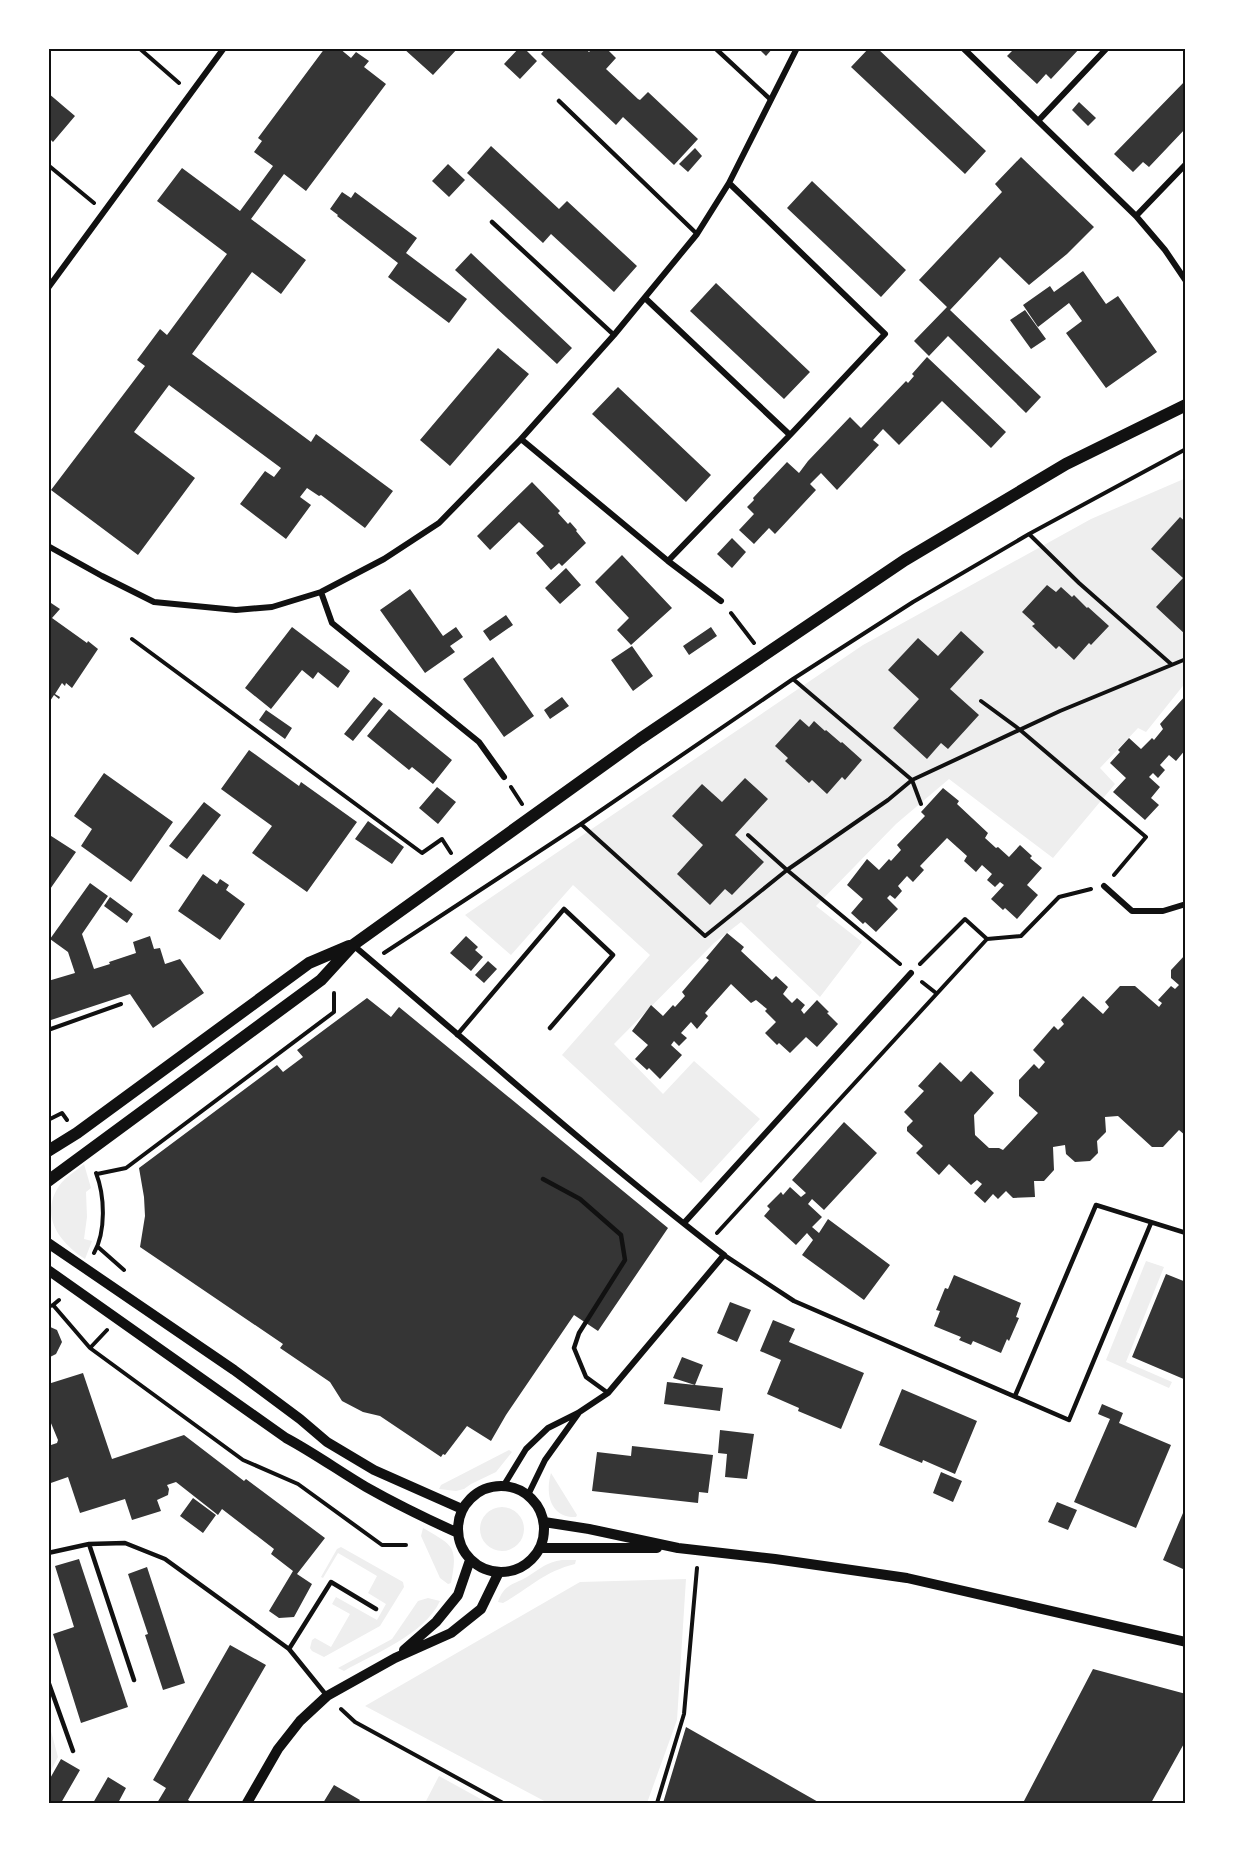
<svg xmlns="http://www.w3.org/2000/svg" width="1234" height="1851" font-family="'PT Serif',serif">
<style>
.green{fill:#eee}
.building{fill:#353535}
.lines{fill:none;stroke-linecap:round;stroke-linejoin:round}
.path{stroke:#111;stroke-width:4}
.service{stroke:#111;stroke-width:4.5}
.minor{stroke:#111;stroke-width:6}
.tertiary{stroke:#111;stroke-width:10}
.secondary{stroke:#111;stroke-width:12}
.neatline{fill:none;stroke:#111;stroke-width:2}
</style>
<rect width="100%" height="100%" fill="#fff"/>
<path class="green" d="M1186 478V682L1146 732 1138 728 1100 768 1115 784 1053 858 949 779 896 824 816 906 862 942 820 997 741 922 714 943 614 1044 663 1094 694 1061 760 1119 701 1183 562 1055 650 955 573 885 511 955 465 915 863 645 1091 519Z
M84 1164 91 1188 86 1192 87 1217 84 1239 92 1241 85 1259C60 1243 39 1216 59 1186 65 1177 76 1171 84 1164Z
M1146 1261 1164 1267 1126 1362 1172 1382 1169 1388 1106 1360Z
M509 1450 512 1452 496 1472 471 1484 464 1489 456 1491 439 1489 441 1485Z
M551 1473 577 1515 576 1517C550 1518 545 1493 551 1473Z
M480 1529a22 22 0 1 1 44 0a22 22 0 1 1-44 0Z
M423 1528C454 1546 458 1546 451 1583L448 1584 440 1578 421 1536Z
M341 1547 403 1582 404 1587 380 1626 324 1657 312 1651 310 1648 312 1640 315 1638 331 1647 350 1614 332 1604 336 1597 377 1620 386 1604 368 1593 377 1576 338 1553 323 1578 321 1577 337 1549Z
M562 1560H576L575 1564C543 1572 530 1588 503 1603L498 1602C504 1584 513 1585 527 1577 540 1569 546 1562 562 1560Z
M686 1579 677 1720 647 1803H548L365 1706 580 1582Z
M428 1598 440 1601C424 1635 375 1653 344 1671L338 1668 392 1639 418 1601Z
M48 1720 58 1757 48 1776Z
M439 1776 488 1803H425Z"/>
<path class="building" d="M325 48H339L351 58 356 52 369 61 364 67 386 84 306 191 284 174 251 219 306 260 281 294 252 272 192 354 311 442 316 434 393 491 365 528 321 495 319 496 307 488 300 497 311 505 286 539 240 504 265 471 274 477 281 468 169 385 134 432 195 478 138 555 51 490 145 366 137 360 160 329 167 335 227 254 157 201 182 168 240 211 273 166 254 152 262 141 258 138Z
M403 48H458L433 75Z
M519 48H524L537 61 520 79 504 64Z
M546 48H584L589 52 593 48H606L616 58 606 69 638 99 640 100 648 92 698 139 674 165 623 117 616 125 541 54Z
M758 48H773L766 56Z
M869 48H877L986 151 965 174 851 67Z
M1015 48H1080L1051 79 1046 74 1037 84 1007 56Z
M1186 80V128L1149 167 1143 162 1133 172 1114 154Z
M48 93 75 116 53 142 48 137Z
M1079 102 1096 118 1088 126 1072 110Z
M491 146 559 209 567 201 637 266 614 292 551 234 543 243 467 173Z
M695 148 702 156 688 172 679 164Z
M1021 157 1094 227 1067 254 1029 285 1000 257 950 310 1041 397 1026 413 948 336 929 356 914 341 947 307 919 280 1002 192 995 184Z
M448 164 465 180 449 197 432 181Z
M812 181 906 270 881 297 787 208Z
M342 192 351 198 355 192 417 238 406 253 467 299 449 323 388 277 398 263 337 216 338 215 330 209Z
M471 253 572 348 557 364 455 270Z
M1083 271 1106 304 1118 296 1157 352 1106 388 1066 333 1082 321 1069 303 1038 327 1023 305 1050 286 1054 292Z
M716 283 810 372 784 399 690 311Z
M1025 310 1046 339 1031 349 1010 320Z
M498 348 529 374 450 466 420 440Z
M927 357 1006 432 991 448 942 401 899 445 883 429 873 440 879 445 837 490 821 473 810 484 816 490 775 534 769 528 754 544 739 530 754 514 747 507 754 500 753 498 787 462 799 473 808 461 850 417 861 428 906 381 908 383 914 376 912 374Z
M618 387 711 475 686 502 592 414Z
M532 482 560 511 558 513 568 524 570 522 577 530 576 531 586 543 562 566 559 563 551 570 536 553 544 546 519 522 490 550 477 536Z
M1180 517 1186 522V635L1156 607 1183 578 1151 549Z
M732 538 746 552 732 568 717 554Z
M622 555 672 608 631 645 617 630 629 618 595 582Z
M566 568 581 585 560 604 545 588Z
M1047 585 1056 592 1061 587 1072 597 1074 595 1087 608 1088 607 1109 626 1091 645 1089 643 1074 660 1059 646 1056 649 1032 626 1035 624 1022 612Z
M410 589 443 636 456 627 463 637 450 646 455 652 425 673 380 610Z
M48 601 60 609 52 618 87 643 88 641 98 649 72 688 66 683 65 686 62 683 55 694 60 697 59 699 54 695 48 704Z
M506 615 513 625 490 641 483 631Z
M292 627 350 671 338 688 318 672 313 679 302 670 271 709 245 688Z
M711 627 717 636 689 655 683 646Z
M961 631 984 652 950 689 979 715 948 749 941 743 927 759 893 728 919 699 888 670 918 638 938 656Z
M632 646 653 676 633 691 611 660Z
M493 657 534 716 504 737 463 679Z
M1186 695V742L1183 745 1186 749 1176 761 1169 755 1160 765 1165 770 1158 778 1153 773 1149 777 1160 787 1151 798 1159 805 1145 820 1113 792 1126 778 1110 763 1120 752 1118 750 1129 738 1141 749 1152 738 1154 740 1163 729 1160 724Z
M374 697 383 704 353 741 344 734Z
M562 697 569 706 550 719 544 710Z
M389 709 452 760 433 784 412 767 409 770 367 736Z
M266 710 292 728 285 739 259 720Z
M800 719 809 727 814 721 825 731 826 730 841 743 842 742 862 760 845 780 842 777 827 794 812 780 809 783 785 761 788 758 775 746Z
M249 750 299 786 301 782 357 822 307 892 252 853 272 826 221 789Z
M104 773 173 822 131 882 81 846 92 829 74 816Z
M745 778 768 799 735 835 764 862 732 895 725 889 710 905 677 874 703 845 672 816 702 784 722 802Z
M437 787 456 802 438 824 419 808Z
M943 788 959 801 957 804 988 833 985 838 996 848 998 847 1009 857 1020 845 1032 856 1030 858 1042 868 1027 885 1038 895 1017 919 1005 908 1003 910 991 899 1004 885 1000 882 995 887 987 880 992 874 982 865 976 872 964 861 967 856 947 838 920 866 924 870 913 882 907 876 898 886 902 891 895 899 890 895 887 898 898 909 876 932 865 922 863 924 851 913 863 899 847 885 867 859 879 870 889 859 891 861 901 850 897 845 925 816 921 812Z
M204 802 221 815 187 859 169 846Z
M368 821 404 847 392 864 355 839Z
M48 834 76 852 48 892Z
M203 874 217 884 220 879 229 885 226 890 245 904 220 940 178 911Z
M90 883 108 896 82 934 94 969 110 964 109 962 136 953 133 942 150 936 154 949 160 948 165 964 180 959 204 993 153 1028 130 994 48 1021V981L75 973 68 952 50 939Z
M110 897 133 914 127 923 104 906Z
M727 933 744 947 741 951 772 980 776 976 788 987 783 994 792 1003 797 998 805 1005 801 1010 804 1014 817 1000 829 1012 827 1013 838 1024 817 1047 806 1037 790 1053 779 1043 777 1045 765 1033 776 1022 765 1011 767 1009 756 1000 751 1003 731 984 705 1013 708 1016 697 1029 691 1022 681 1033 687 1038 679 1046 674 1041 671 1045 682 1055 660 1079 649 1068 647 1070 635 1059 648 1045 632 1031 651 1005 663 1016 673 1005 675 1007 685 996 682 992 709 960 706 958Z
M466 936 478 947 475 950 483 957 471 971 450 953Z
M1186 954V1136L1179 1130 1163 1147H1152L1118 1116 1105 1117 1106 1132 1097 1141 1098 1153 1090 1161 1075 1162 1066 1154 1065 1145 1053 1147 1054 1170 1044 1181H1034L1035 1197 1013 1198 1006 1191 998 1199 993 1194 985 1203 974 1193 982 1184 977 1180 971 1185 949 1164 939 1175 916 1153 923 1146 907 1131V1127L913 1121 904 1112 924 1091 918 1086 940 1062 961 1082 971 1071 994 1093 974 1115 975 1135 989 1148H999L1003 1150 1038 1113 1019 1096V1080L1034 1064 1039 1069 1045 1062 1033 1050 1054 1026 1058 1030 1064 1024 1061 1020 1083 996 1103 1014 1109 1007 1105 1002 1120 986H1135L1159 1007 1162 1003 1158 1000 1171 986 1175 989 1179 985 1171 978V970Z
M488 961 497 969 484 983 475 975Z
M367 998 391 1017 399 1007 668 1228 598 1331 574 1315 506 1415 491 1441 467 1426 445 1455 443 1454 441 1457 380 1416 363 1412 342 1401 330 1382 280 1348 283 1344 140 1247 145 1216 144 1197 139 1168 277 1065 283 1072 303 1057 297 1050Z
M844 1122 877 1153 824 1210 812 1199 808 1204 822 1217 812 1227 819 1233 828 1219 890 1265 864 1300 802 1255 813 1240 807 1233 796 1245 764 1216 770 1209 767 1206 781 1192 783 1195 790 1187 801 1197 806 1193 792 1180Z
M1166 1274 1186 1282V1380L1132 1357Z
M954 1275 1021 1303 1016 1317 1019 1318 1009 1341 1007 1339 1001 1353 973 1341 971 1345 959 1340 961 1337 934 1326 940 1311 936 1310 945 1288 948 1289Z
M730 1302 751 1310 737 1342 717 1333Z
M773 1320 795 1329 789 1342 864 1373 841 1429 798 1411 799 1408 767 1394 781 1360 760 1351Z
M48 1326 57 1330 62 1342 56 1354 48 1358Z
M682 1357 703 1365 695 1385 673 1378Z
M83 1373 112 1459 184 1435 244 1481 246 1479 325 1538 297 1574 312 1584 294 1617 279 1618 269 1611 293 1571 271 1554 274 1549 222 1509 218 1515 176 1482 167 1485 169 1489 168 1495 157 1500 161 1511 132 1520 125 1499 80 1513 68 1477 48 1484V1446L57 1443 58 1440 48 1416V1384Z
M667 1382 723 1388 720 1411 664 1404Z
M902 1389 977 1421 955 1474 923 1460 922 1463 879 1445Z
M1102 1404 1123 1413 1119 1423 1171 1445 1136 1528 1074 1502 1110 1419 1098 1414Z
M720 1430 754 1434 747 1479 725 1477 727 1454 718 1453Z
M632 1446 713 1455 708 1493 699 1492 698 1503 592 1491 597 1452 631 1456Z
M941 1472 962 1481 953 1502 933 1493Z
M193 1498 216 1515 203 1533 180 1516Z
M1057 1502 1077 1510 1068 1530 1048 1522Z
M1186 1506V1563L1183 1569 1163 1560Z
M79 1559 128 1707 81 1723 53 1634 74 1627 55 1566Z
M147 1567 185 1683 163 1690 145 1635 148 1634 128 1574Z
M230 1645 266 1665 188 1800 193 1803H157L166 1788 153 1780Z
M1093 1669 1186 1694V1740L1151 1803H1028L1024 1801Z
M686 1727 820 1803H663Z
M61 1759 80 1770 61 1803H48V1782Z
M108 1777 126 1788 118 1803H93Z
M334 1785 360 1800 358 1803H323Z"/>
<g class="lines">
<path class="path" d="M139 48 179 83
M48 165 94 203
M1029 534 1186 449
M731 613 754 643
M132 639 422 853 442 839 451 853
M793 679 912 780 921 804
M981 701 1019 729 1146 837 1114 875
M511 787 522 804
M581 824 705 936 787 870 888 800 912 780 1060 711 1186 659
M748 835 787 870 900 964
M384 953 581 824 793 679 913 602 1029 534 1079 583 1171 664
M920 964 965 919 987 939 1021 936 1059 897 1091 889
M922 982 936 993
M48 1030 121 1004
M48 1120 62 1113 67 1120
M97 1174 126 1168 334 1012V993
M717 1233 987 939
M98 1247 124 1270
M94 1253C106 1232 105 1196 96 1173
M53 1305 90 1348 107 1330
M48 1307 53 1305 59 1300
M90 1348 243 1460 298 1484 382 1545H406
M341 1709 355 1722 503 1803
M657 1803 684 1714 697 1568"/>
<path class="service" d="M715 48 771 100
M559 101 697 234
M492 222 614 335
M457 1035 564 909 613 955 550 1028
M543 1179 580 1199 621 1235 625 1260 579 1333 574 1348 586 1377 608 1393
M724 1255 794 1301 1069 1420 1151 1223
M1015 1396 1096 1205 1186 1233
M89 1544 134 1680
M48 1553 89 1544 125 1543 165 1559 289 1649 327 1696
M289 1649 331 1582 376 1609
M48 1681 73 1751"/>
<path class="minor" d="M963 48 1136 216 1165 250 1186 281
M1038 121 1107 48
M1136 216 1186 164
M48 288 224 48
M645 298 790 435
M521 439 668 561 721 601
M48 546 102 576 154 602 236 610 272 607 321 592 384 559 439 523 521 439 614 335 697 234 729 183 797 48
M668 561 790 435 885 334 729 183
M321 592 332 623 479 742 504 777
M1104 886 1132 911H1163L1186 904
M353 945C476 1049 597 1157 724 1255L608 1393 578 1413 548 1428 526 1449 504 1485
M684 1223 911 973
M528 1495 545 1460 578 1414"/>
<path class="tertiary" d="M48 1243 234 1370 300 1419 327 1442 374 1470 462 1509
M48 1270 286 1438C314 1453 339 1471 366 1487 396 1504 427 1519 458 1533
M458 1529a43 43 0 1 1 86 0a43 43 0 1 1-86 0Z
M544 1522 589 1529 678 1548 775 1559 907 1578 1186 1642
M540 1548H657
M404 1650 436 1622 458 1595 470 1560
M247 1803 278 1749 300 1721 327 1696 395 1658 451 1633 481 1609 499 1572"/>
<path class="secondary" d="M48 1151 77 1133 309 963 349 946
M48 1181 321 980 353 945 640 739 905 560 1066 464 1186 405"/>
</g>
<rect width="1234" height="1851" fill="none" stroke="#ffffff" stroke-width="99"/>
<rect x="50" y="50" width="1134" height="1752" class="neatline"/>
</svg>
